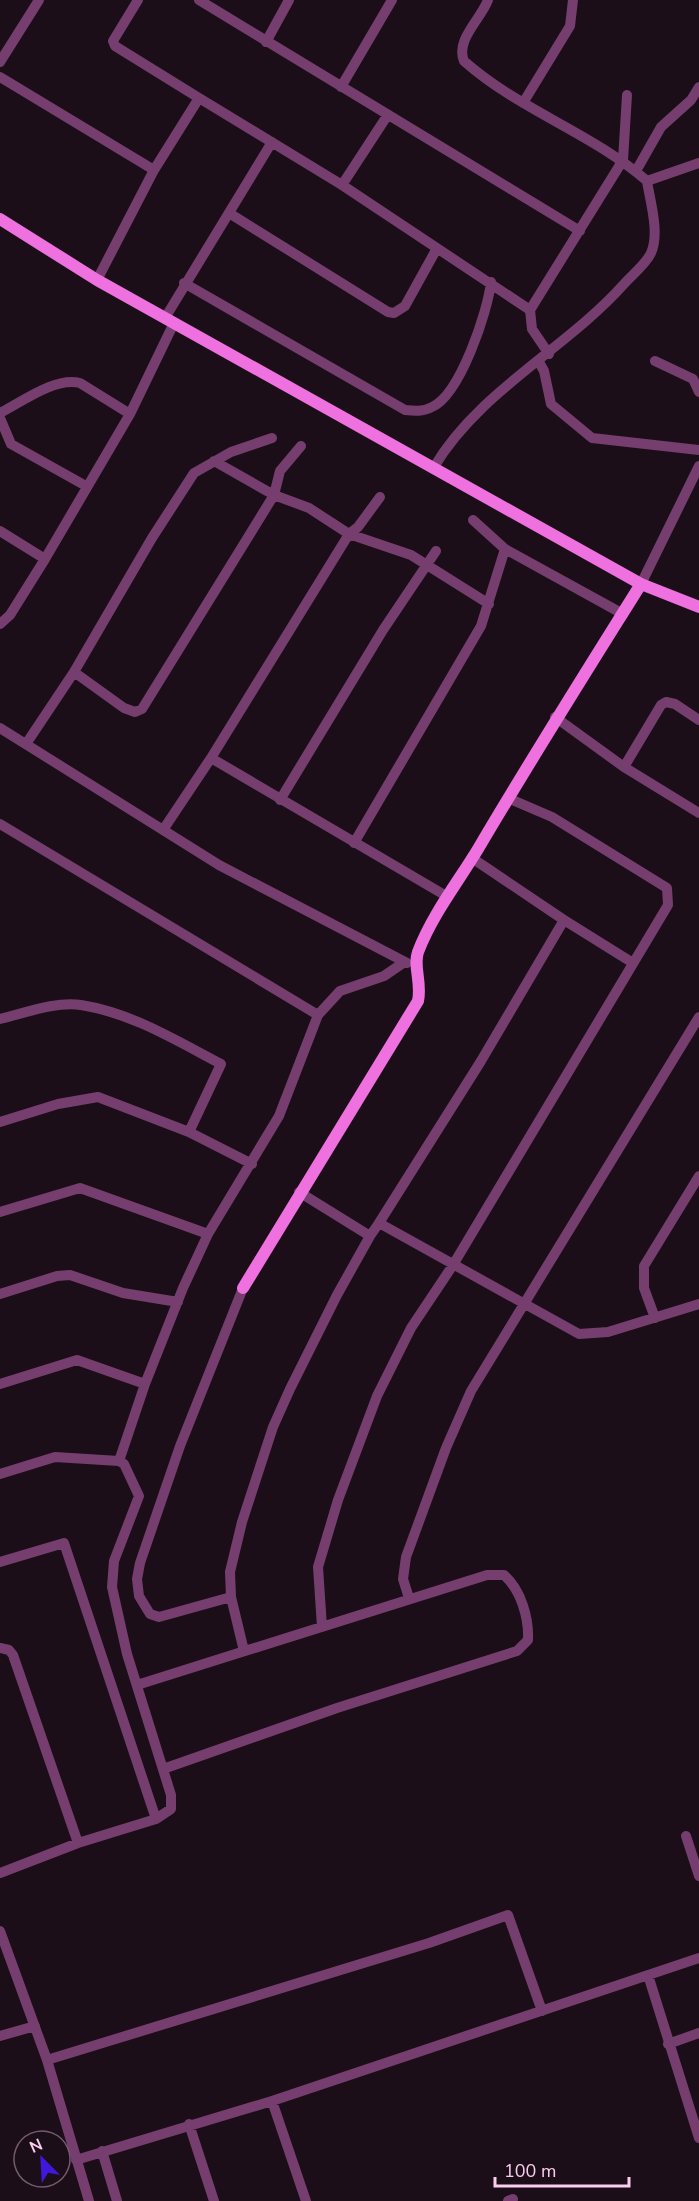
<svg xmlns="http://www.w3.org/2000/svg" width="699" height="2201" font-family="'Nunito Sans',sans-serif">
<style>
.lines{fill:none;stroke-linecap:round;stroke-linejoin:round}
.street{stroke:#763e6e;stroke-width:10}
.secondary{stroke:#ef70df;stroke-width:12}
</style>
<rect width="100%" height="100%" fill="#1c0e18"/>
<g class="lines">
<path class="street" d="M138 0 113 41 115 46 199 98
M199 0 580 231
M266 42 289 0
M0 62 39 0
M0 77 154 170
M341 87 392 0
M523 103 570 26 573 0
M636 171 661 127 691 100 699 87
M647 181 699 163
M342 185 387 116
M229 213 388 312 394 313 405 306 436 250
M97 280 154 170 199 98 342 185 530 310
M184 283 405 410C414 411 423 412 432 407 460 395 488 311 491 282
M165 318 272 142
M549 354 532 329 530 310 623 160 627 95
M655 361 693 379 699 392
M539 362 544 371 551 404 592 438 699 450
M0 413C22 402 54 377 80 383L130 414
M0 418 11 444 86 486
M214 461 274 495 309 508 349 534 411 555 489 604
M434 467C479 391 566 349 624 284 632 275 646 264 651 253 660 233 650 201 647 181 592 133 519 110 464 61 455 40 481 19 488 0
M473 520 505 549 623 614
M0 531 45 559
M641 584 699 466
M0 624 10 615 45 559 130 414 174 323
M74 672 124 708 135 712 142 709 274 495 280 471 301 446
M555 717 624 767 699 813
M0 728 219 865 407 963
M26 744 74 672 152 538 194 473 231 452 272 438
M211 758 448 897
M624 767 661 705 666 702 675 704 699 720
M280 800 383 630 436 551
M0 824 318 1015
M163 830 211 758 349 534 358 527 380 497
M354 843 481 626 505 549
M472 858 564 920 633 963
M0 1019C25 1013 56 1001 81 1005 132 1013 177 1041 221 1064L189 1132
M0 1122 58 1104 98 1097 189 1132 252 1164
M299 1192 370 1236 379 1223 579 1334 608 1332 699 1304
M0 1212 80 1188 208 1234
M379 1223 481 1061 564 920
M0 1294 57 1276 70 1275 123 1293 178 1302
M655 1318 644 1288V1266L699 1176
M0 1384 77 1360 145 1384
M119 1461 145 1384 183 1288 208 1234 279 1116 318 1015 340 991 384 976 403 963
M0 1474 55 1457 119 1461 124 1464 139 1496 114 1561 112 1587 127 1654 171 1795V1809L156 1819 78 1843 0 1873
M0 1562 64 1543 156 1819
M231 1597 159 1617 150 1614 139 1596 137 1579 140 1563 180 1446 243 1288
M409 1598 403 1579 406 1557 446 1448 471 1391 699 1017
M322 1627 318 1567 338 1500 377 1396 411 1328 453 1265 668 905 667 888 552 817 508 798
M0 1648 9 1650 13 1655 78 1843
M244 1651 231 1597 230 1572 242 1522 273 1427 290 1389 337 1295 370 1236
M137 1685 487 1575H504C521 1590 529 1618 528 1640L517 1651 337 1708 163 1769
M686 1836 699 1876
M0 1931 47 2060 89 2201
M648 1975 699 2138
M0 2036 35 2026
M668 2044 699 2033
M47 2060 429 1943 508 1915 542 2011
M272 2101 306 2201
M189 2124 214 2201
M102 2151 117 2201
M76 2160 272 2101 699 1958
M508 2201 513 2199"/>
<path class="secondary" d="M0 219 97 280 641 584 699 607
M243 1288 418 1001C422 983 413 966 418 952 432 915 458 882 478 849 531 759 586 672 641 584"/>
</g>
<g transform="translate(42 2159) rotate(336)"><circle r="28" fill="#1c0e18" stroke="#755b6e" stroke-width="1.5"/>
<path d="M0-4.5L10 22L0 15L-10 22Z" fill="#4018dc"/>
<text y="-9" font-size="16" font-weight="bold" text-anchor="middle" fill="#facef0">N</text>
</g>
<path d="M495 2177v9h134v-9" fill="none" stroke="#facef0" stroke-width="3"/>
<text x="504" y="2177" font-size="18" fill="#facef0" stroke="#1c0e18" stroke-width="4.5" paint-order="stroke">100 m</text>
</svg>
